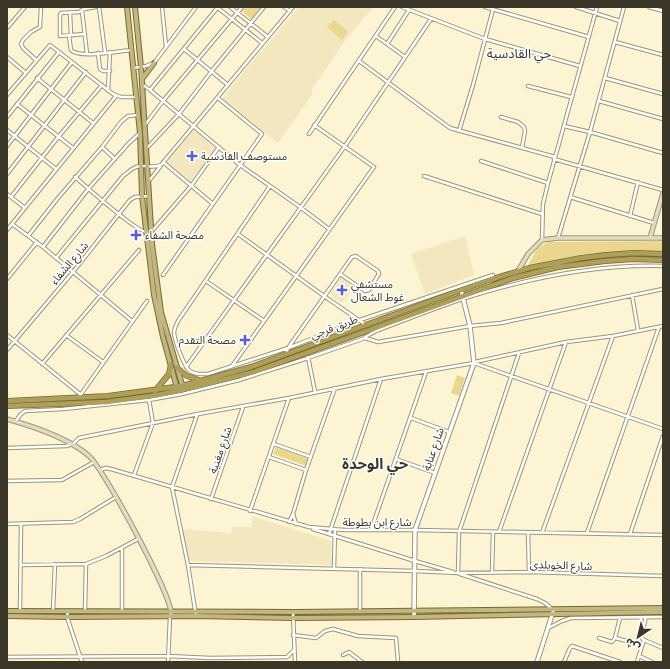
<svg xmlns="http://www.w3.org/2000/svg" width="670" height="669" font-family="Signika,'Noto Sans Arabic',sans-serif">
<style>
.built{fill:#f2e7bf}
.garden{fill:#e9d78e}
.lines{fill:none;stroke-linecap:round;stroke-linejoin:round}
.minor-casing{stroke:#9d9576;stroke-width:4.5}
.tertiary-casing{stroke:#9d9576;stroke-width:5.5}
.secondary-casing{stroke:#9d9576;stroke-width:5.5}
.primary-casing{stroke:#786b2e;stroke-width:6}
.trunk-casing{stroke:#786b2e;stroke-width:6}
.minor{stroke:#fff;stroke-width:2.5}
.tertiary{stroke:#fff;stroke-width:3.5}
.secondary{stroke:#e1dbc1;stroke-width:3.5}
.primary{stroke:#c2b783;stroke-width:4}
.trunk{stroke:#ae9f5a;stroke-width:4.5}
.poi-dot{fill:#575ed5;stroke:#fff;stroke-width:1.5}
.labels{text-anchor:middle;stroke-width:3;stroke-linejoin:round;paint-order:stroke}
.poi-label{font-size:11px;fill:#3a3729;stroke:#fff;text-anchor:start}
.street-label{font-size:11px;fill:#3a3729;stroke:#fff}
.quarter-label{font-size:13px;fill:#3a3729;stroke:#fff}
.district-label{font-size:15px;font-weight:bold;fill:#3a3729;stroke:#fff}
</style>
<rect width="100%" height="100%" fill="#fcf4d2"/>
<path class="built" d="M299 7H373L343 43 311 91 313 93 278 143 222 99 260 52H261Z
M194 130 217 150 190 182 167 163Z
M465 236 474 275 425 294 411 254Z
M342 278 354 287 342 303 332 296 330 293Z
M252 516 331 541 332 565 190 561 181 529 231 533 232 527H252Z"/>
<path class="garden" d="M246 7H263L252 20 242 11Z
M334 20 348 32 342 40 327 27Z
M663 241V251H640L585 254 528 265 537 249 548 242Z
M457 375 465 378 459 396 451 393Z
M276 447 309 459 306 466 273 454Z"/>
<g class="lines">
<g class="minor-casing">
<path id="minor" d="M99 7 105 52
M162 7 166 46
M218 7 150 90 240 165 300 207 329 229
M230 7 268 37
M284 7 290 11
M402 7 485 39 580 66
M485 7 589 37
M576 7 620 21
M649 7 663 11
M218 8 262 43
M82 11 87 54
M70 13 71 36
M7 28 25 7
M85 34 60 36V15L61 13 79 12 84 9 96 7
M69 36 71 50C79 59 119 51 132 50
M376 36 405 57
M615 42 663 55
M387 44 409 10
M184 49 228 85
M98 53 100 69 103 71H110
M7 57 26 73
M36 60 23 48 21 44 23 40 31 32 40 27 41 7
M359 61 450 128 555 157
M133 68 146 66 154 63 196 7
M37 78 93 123
M605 78 663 94
M143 85 150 90
M528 86 571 97
M108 91 110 52
M7 95 50 45 113 94 121 97H136
M599 101 663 119
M17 104 73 148
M7 117 59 52
M501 117 518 122 524 127 525 131 522 148
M145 125 163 101 242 7
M564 126 590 132 663 153
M7 130 56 169
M459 131 473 85 493 9
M309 134 395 7
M7 146 72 62
M102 147 115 159
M147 148 179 114 211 72 264 7
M554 159 663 190
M481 161 548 183
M163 162 213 204
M7 174 86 72
M424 176 542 214
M75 177C88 188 134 230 146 232
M148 182 160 167
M270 186 178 321C176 325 174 330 174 333 175 341 184 367 190 371 195 375 202 374 208 374L288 348 286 354
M7 194 25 208
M11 197 59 136 102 85
M570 197 654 223
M630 216 638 182
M12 224 43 247 132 321
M7 230 116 96
M152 231 191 186 219 147
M238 234 324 296 366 325
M28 236 58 198 102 147 121 122 128 116 138 115
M558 238 590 132 624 7
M542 240 543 204 548 183 597 7
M43 247 89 188 129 143 140 133
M56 258 123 176C126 174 130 170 134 168 142 163 152 169 161 165L293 7
M340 274 365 291 369 290 379 274 378 271 356 256 352 257 288 348 360 320 493 275
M163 275 262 134 218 98
M7 279 37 242
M206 281 264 321
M632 295 638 330
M7 335 80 394
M66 335 103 362
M365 337 376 331C405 320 435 308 465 298 529 278 595 264 663 266
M7 350 73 272 130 200 135 197 149 196
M308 357 315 392
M475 362 566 342 613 336 663 326
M42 364 139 250
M232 366 374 167 314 125
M186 367 345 146 431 19
M79 397 147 301
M411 418 449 432
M16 421 20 415 25 411 63 409 149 400 182 394 239 380 308 358 365 338 378 342 470 326 501 323 663 289
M274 444 311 457
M7 448 66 446 73 444 79 438 198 414 289 398 381 379 474 363 663 429
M269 457 306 470
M396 459 435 473
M100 470 106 468 111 469 309 527 344 530H415L663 535
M134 475 153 423 149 400
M7 481 62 480 94 462
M211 499 243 407
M250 511 289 398
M293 514 306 470 335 388
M289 522 293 514 296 524
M7 524 73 522 80 519 116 497
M313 529 415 561 453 572
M371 530 426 372
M499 532 566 342
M528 533 529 572
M542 533 613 336
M587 533 659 327
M329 534 381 379
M630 534 663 436
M122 548V611
M22 565 86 564 106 556 138 539
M188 565 415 571 458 573 529 572 663 576
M334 568 335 529
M492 572 493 532
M458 573 459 532 519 353
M460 574 537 599 545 603 552 609
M20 611 21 524
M53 611 55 564
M68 611 67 617 82 662
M85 611 86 564
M360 611V569
M293 612 295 662
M196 616 188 565 172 487 197 415
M620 618 615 638 627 641
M548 628 562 621 571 618 663 617
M293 635 316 638 325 631 333 629 358 636 396 638 398 662
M599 638 612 642 615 638
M644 640 641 637 646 617
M343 655 349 652 362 662
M639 656 652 662
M7 657 168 656 210 658 287 657 294 650
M168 662 170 617
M564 662 570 648 572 646 620 662
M637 662 644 640 663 648"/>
</g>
<g class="tertiary-casing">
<path id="tertiary" d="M414 617 415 530 474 363 470 326 461 290
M537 662 553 612"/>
</g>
<g class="secondary-casing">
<path id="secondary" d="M650 238 663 193
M518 271 528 254 542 240 558 238H663
M7 419C32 426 70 439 89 456 104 469 173 598 171 614"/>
</g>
<g class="primary-casing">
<path id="primary" d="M127 7 140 133 142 196 154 295 163 337 177 388
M135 7 141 67 152 244 161 312 183 388
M142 79 154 63
M7 611 293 612 663 608
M7 616 67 617 196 616 293 618 414 617 663 612"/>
</g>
<g class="trunk-casing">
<path id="trunk" d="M177 368 187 376 199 380
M155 391 169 374 171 364
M7 401 108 396 182 386 251 367 486 281 529 268 581 258 606 255 634 253 663 254
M7 406 107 402 158 395 178 391 254 372 513 278 558 267 605 261 633 259 663 260"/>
</g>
<use href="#minor" class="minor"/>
<use href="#tertiary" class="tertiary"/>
<use href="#secondary" class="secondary"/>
<use href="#primary" class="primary"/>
<use href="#trunk" class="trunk"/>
</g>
<g class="poi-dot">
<path d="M190 150h4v4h4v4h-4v4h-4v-4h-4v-4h4z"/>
<path d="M134 229h4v4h4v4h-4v4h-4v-4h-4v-4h4z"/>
<path d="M340 284h4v4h4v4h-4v4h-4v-4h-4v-4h4z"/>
<path d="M243 334h4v4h4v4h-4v4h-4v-4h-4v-4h4z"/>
</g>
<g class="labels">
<g class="poi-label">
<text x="201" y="160">مستوصف القادسية</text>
<text x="145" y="239">مصحة الشفاء</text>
<text x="351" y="288">مستشفي<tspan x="351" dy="13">غوط الشعال</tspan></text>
<text x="236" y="344" text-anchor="end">مصحة التقدم</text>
</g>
<g class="street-label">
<text transform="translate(69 263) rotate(-50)" y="4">شارع الشفاء</text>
<text transform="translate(334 327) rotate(-20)" y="4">طريق قرجي</text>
<text transform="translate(433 449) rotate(-71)" y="4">شارع عنابة</text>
<text transform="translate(220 450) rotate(-71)" y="4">شارع مغنية</text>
<text x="377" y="526">شارع ابن بطوطة</text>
<text transform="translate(561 565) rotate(2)" y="4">شارع الخويلدى</text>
</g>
<g class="quarter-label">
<text x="519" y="58">حي القادسية</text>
</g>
<g class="district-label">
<text x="375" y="469">حي الوحدة</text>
</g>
</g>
<rect width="670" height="669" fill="none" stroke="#3a3729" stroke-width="16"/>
<g transform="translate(638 637) rotate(215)" stroke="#ffffff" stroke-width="3" paint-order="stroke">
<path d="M0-3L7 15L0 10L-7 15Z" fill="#3a3729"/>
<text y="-6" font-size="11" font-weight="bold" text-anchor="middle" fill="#3a3729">ش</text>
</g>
</svg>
